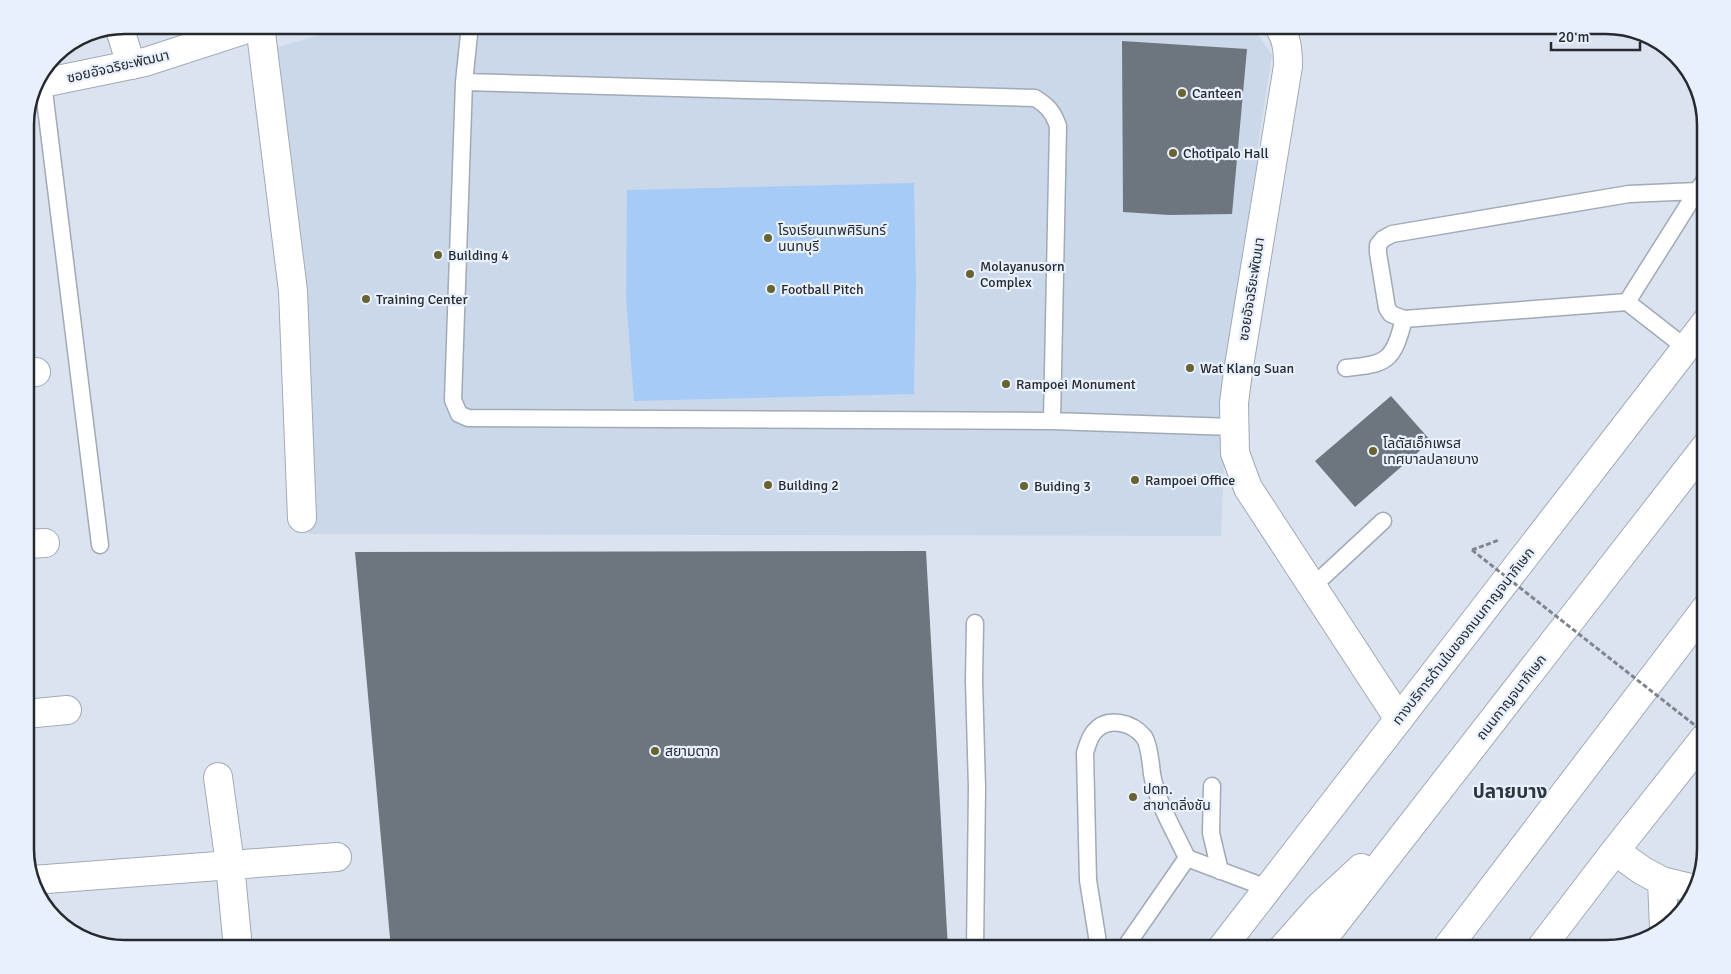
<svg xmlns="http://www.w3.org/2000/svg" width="1731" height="974" font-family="Signika,'Noto Sans Thai',sans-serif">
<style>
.built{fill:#cad8e9}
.green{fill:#a7cbf7}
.building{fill:#6d757f}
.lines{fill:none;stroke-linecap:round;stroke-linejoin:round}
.service-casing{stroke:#a1aab5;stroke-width:19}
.minor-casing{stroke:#a1aab5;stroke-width:30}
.tertiary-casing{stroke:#a1aab5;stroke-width:30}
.secondary-casing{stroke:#a1aab5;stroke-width:30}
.trunk-casing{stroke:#a1aab5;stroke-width:30}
.path{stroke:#7f868e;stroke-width:3;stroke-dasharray:5 2.5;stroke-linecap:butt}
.service{stroke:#fff;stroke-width:16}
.minor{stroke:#fff;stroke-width:28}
.tertiary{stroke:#fff;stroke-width:28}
.secondary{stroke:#fff;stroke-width:28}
.trunk{stroke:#fff;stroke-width:28}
.path-bridge{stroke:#7f868e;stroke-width:3;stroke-dasharray:5 2.5;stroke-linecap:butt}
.poi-dot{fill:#686330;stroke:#e7f0fc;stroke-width:2}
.labels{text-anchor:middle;stroke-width:4.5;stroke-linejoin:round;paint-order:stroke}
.street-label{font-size:14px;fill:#262a2e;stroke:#e7f0fc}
.poi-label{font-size:14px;fill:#262a2e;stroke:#e7f0fc;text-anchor:start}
.district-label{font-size:19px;font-weight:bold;fill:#2e363e;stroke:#e7f0fc}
.rim{fill:none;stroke:#262a2e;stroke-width:2.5}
</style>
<rect width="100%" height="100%" fill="#dae3ef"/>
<path class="built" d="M354 25H1228L1254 29 1272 55 1259 139 1243 336 1225 439 1221 536 309 534 300 462 268 50Z"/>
<path class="green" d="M914 183 916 281 914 394 634 401 626 297 627 190Z"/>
<path class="building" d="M1122 41 1247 49 1232 214 1169 215 1123 212Z
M1391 396 1431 441 1355 507 1315 461Z
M926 551 948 949H391L355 552Z"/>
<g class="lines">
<g class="service-casing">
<path id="service" d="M470 25 464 82 1035 98C1048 106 1053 112 1058 126L1052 421 1233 427
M464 82 453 400 459 414 468 418 1052 421
M43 83 100 545
M1627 302 1404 319 1391 314 1387 308 1378 253V245L1383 239 1392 234 1629 194 1697 191
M1686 348 1627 302 1697 191 1706 179
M1346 368C1388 364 1393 361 1404 319
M1312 587 1383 521
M1212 786 1211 833 1220 871
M975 949 977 788 974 681 975 623
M1099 949 1088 880 1085 753C1087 746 1089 738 1094 732 1107 716 1132 722 1144 737 1149 744 1151 764 1152 774 1157 803 1175 832 1187 858L1267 888
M1124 949 1187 858"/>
</g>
<g class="minor-casing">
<path id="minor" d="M260 25 293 291 302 518
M119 26 131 65
M25 373 36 372
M25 544 45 543
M25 714 67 710
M218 777 230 864 238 949
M1615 851 1643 871 1662 881 1695 889
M33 880 337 857
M1662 881 1664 928"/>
</g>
<g class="tertiary-casing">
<path id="tertiary" d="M1278 25C1287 38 1288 50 1288 66L1238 372 1234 403 1235 453 1248 488 1399 719
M33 85 145 62 259 25"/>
</g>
<g class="secondary-casing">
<path id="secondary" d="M1221 949 1706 322
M1540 949 1615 851 1706 736"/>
</g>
<g class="trunk-casing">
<path id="trunk" d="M1282 949 1319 907 1361 868
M1315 949 1706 446
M1446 949 1706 608"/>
</g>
<path class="path" d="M1472 550 1499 540"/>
<use href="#service" class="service"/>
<use href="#minor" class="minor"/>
<use href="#tertiary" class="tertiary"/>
<use href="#secondary" class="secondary"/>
<use href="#trunk" class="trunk"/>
<path class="path-bridge" d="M1472 550 1706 734"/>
</g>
<g class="poi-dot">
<circle cx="1182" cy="93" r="5"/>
<circle cx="1173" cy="153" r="5"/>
<circle cx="768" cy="238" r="5"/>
<circle cx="438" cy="255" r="5"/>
<circle cx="970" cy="274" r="5"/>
<circle cx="771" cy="289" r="5"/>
<circle cx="366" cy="299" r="5"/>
<circle cx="1190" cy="368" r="5"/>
<circle cx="1006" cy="384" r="5"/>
<circle cx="1373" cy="451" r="5"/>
<circle cx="1135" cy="480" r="5"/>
<circle cx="768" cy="485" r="5"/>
<circle cx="1024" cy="486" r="5"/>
<circle cx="655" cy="751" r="5"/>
<circle cx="1133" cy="797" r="5"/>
</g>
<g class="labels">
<g class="street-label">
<text transform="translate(118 66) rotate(-13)" y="5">ซอยอัจฉริยะพัฒนา</text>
<text transform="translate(1251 289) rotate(-81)" y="5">ซอยอัจฉริยะพัฒนา</text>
<text transform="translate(1463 636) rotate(-52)" y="5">ทางบริการด้านในของถนนกาญจนาภิเษก</text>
<text transform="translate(1511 697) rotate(-52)" y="5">ถนนกาญจนาภิเษก</text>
</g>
<g class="poi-label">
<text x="1192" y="98">Canteen</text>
<text x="1183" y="158">Chotipalo Hall</text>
<text x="778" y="235">โรงเรียนเทพศิรินทร์<tspan x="778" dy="16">นนทบุรี</tspan></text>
<text x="448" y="260">Building 4</text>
<text x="980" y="271">Molayanusorn<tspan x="980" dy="16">Complex</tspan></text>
<text x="781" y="294">Football Pitch</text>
<text x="376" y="304">Training Center</text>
<text x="1200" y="373">Wat Klang Suan</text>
<text x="1016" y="389">Rampoei Monument</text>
<text x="1383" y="448">โลตัสเอ็กเพรส<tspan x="1383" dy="16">เทศบาลปลายบาง</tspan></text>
<text x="1145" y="485">Rampoei Office</text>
<text x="778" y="490">Building 2</text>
<text x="1034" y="491">Buiding 3</text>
<text x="665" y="756">สยามตาก</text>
<text x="1143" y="794">ปตท.<tspan x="1143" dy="16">สาขาตลิ่งชัน</tspan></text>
</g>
<g class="district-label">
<text x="1510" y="798">ปลายบาง</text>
</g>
</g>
<path d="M0 0H1731V974H0ZM125 34H1606A91 91 0 0 1 1697 125V849A91 91 0 0 1 1606 940H125A91 91 0 0 1 34 849V125A91 91 0 0 1 125 34Z" fill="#e7f0fc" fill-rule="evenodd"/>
<path class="rim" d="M125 34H1606A91 91 0 0 1 1697 125V849A91 91 0 0 1 1606 940H125A91 91 0 0 1 34 849V125A91 91 0 0 1 125 34Z"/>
<path d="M1551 42v8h89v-8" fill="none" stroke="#262a2e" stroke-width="2.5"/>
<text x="1558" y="42" font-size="15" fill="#262a2e" stroke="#e7f0fc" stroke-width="4" paint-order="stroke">20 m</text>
</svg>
